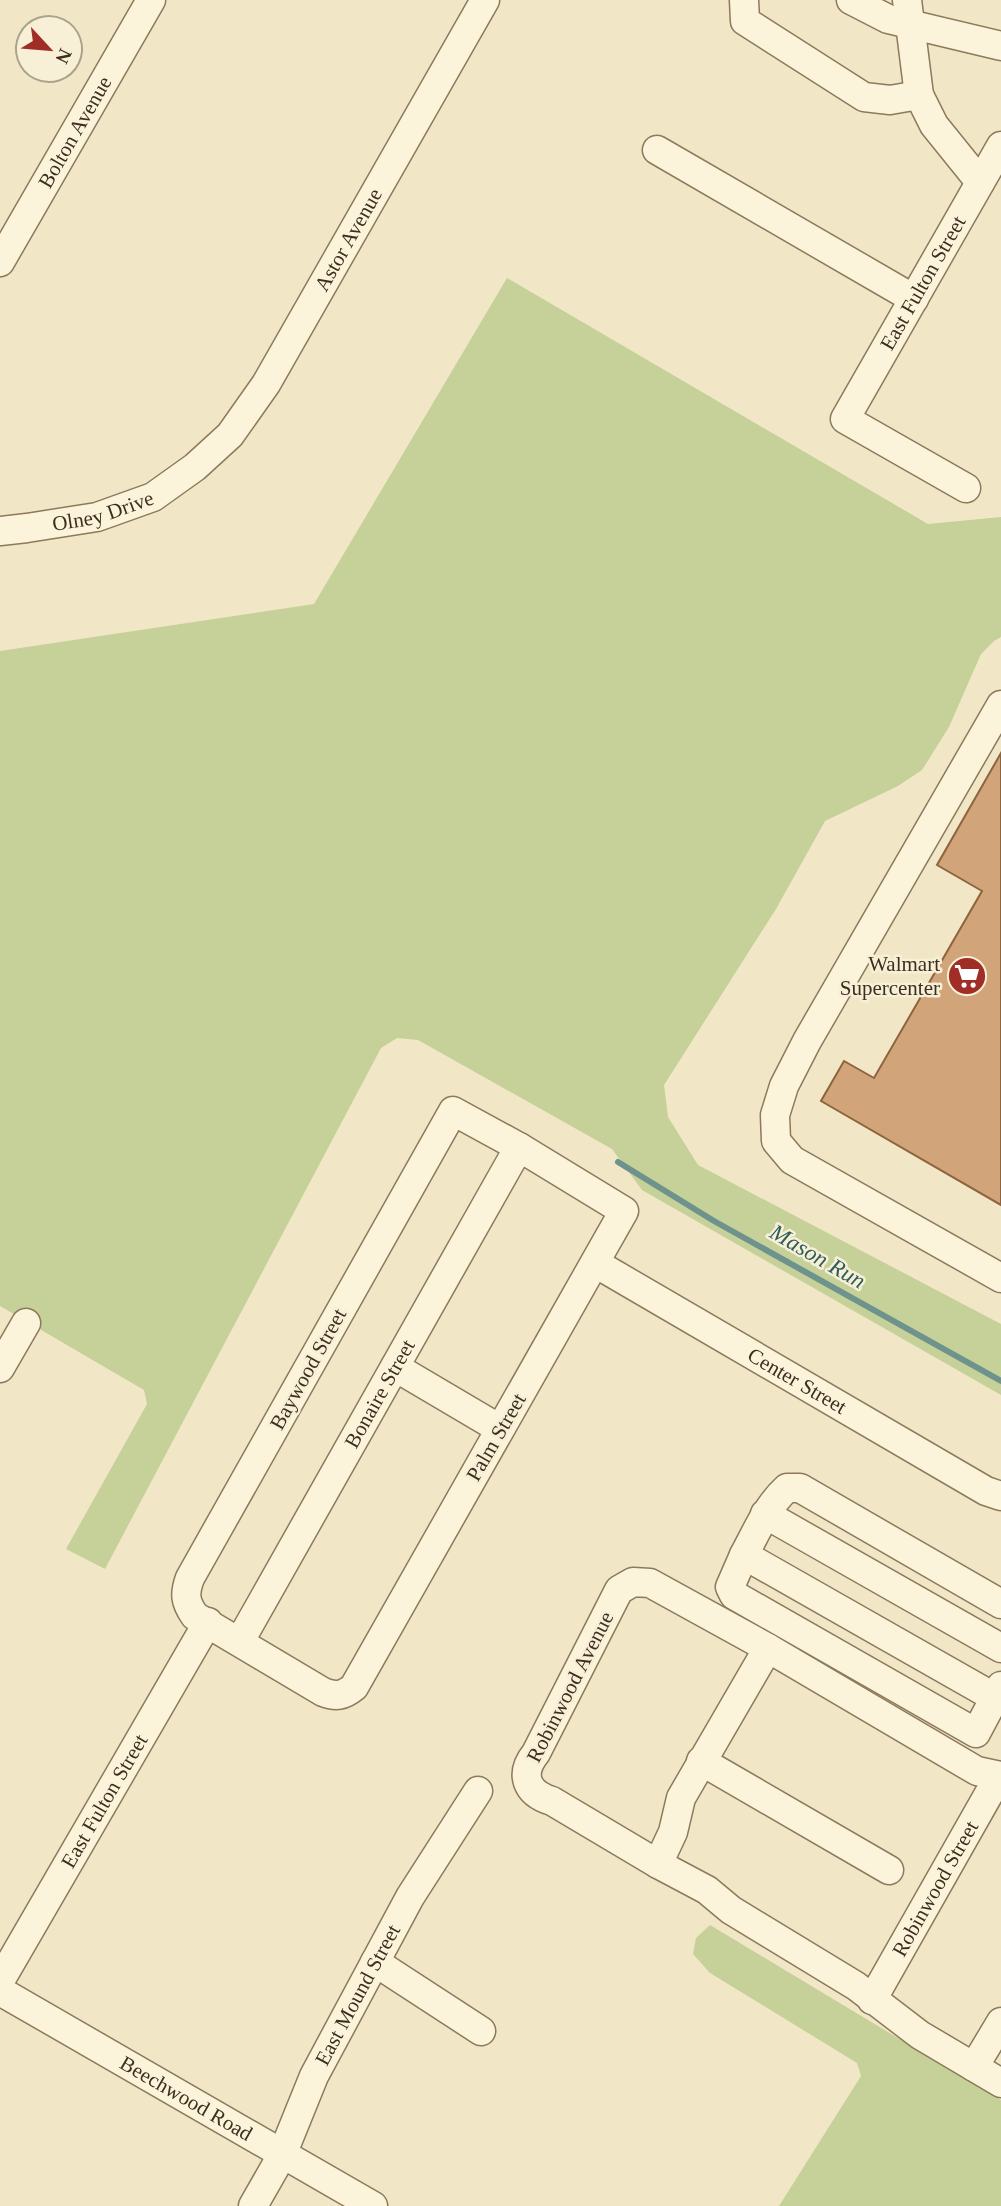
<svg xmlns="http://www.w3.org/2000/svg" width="1001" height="2206" font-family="Georgia,serif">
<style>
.green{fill:#c6d099}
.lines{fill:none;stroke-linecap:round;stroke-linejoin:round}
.stream{stroke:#6e938c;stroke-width:6}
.building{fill:#d1a47a;stroke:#8e643f;stroke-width:2}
.minor-casing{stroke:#8d795b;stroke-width:31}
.minor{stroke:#fbf3da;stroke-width:28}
.labels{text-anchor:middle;stroke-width:5;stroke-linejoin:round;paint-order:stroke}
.street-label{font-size:21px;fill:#3d2f1f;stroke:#f8f0d6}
.poi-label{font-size:21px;fill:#3d2f1f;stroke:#f8f0d6;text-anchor:end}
.water-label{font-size:23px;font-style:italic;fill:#2e5d5d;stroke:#f8f0d6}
</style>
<rect width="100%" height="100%" fill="#f1e7c6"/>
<path class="green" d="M507 278 928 524 1001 517V637L994 641 981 654 949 727 922 770 898 786 825 821 776 909 664 1085 668 1117 698 1165 1001 1324V1395L642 1190 612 1149 418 1040 397 1038 381 1048 105 1569 66 1549 147 1404 144 1390 0 1306V651L314 604Z
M710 1925 1001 2100V2206H779L861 2076 857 2063 710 1973 693 1954 696 1938Z"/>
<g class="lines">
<path class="stream" d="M618 1162 714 1221 1001 1381"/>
</g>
<path class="building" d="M1001 753V1205L821 1101 844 1061 874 1078 982 891 937 865Z"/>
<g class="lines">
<g class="minor-casing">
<g id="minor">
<path d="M744 0 745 21 864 97 890 100 919 95"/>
<path d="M851 0 888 19 1001 46"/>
<path d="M907 0 919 95 934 125 980 182"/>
<path d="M657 150 914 299"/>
<path id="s1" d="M0 262 151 0"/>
<path id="s2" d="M966 488 845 419 1001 146"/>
<path id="s3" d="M0 531 27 528 97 517 153 497 195 467 230 435 266 384 485 0"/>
<path d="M1001 705 807 1041 784 1086 775 1115 776 1141 792 1160 1001 1278"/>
<path d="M453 1111 519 1147 624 1211 354 1687C343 1696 336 1697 323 1692L195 1616C185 1602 184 1594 190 1578Z"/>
<path id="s4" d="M595 1263 986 1491 1001 1496"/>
<path d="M395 1367 500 1429"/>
<path d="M0 1368 26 1323"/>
<path d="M765 1514 1001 1648"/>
<path d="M744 1555 730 1587 734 1595 976 1733 1001 1686"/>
<path d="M1001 1604 800 1488H787C767 1506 757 1531 744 1555L1001 1701"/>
<path id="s5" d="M240 1641 519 1147"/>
<path d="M701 1761 889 1870"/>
<path d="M1001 1776 977 1771 768 1648 650 1583 633 1582 619 1590 536 1753C519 1774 526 1793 552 1801L658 1864 707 1890 731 1910 856 1986 920 2035 1001 2083"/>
<path d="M658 1864 673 1832 681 1798 768 1648"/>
<path d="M375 1962 481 2031"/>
<path id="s6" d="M0 1981 208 1622"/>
<path id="s7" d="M0 1991 373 2206"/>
<path id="s8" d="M872 2000 999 1776"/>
<path d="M974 2067 1001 2022"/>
<path id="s9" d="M253 2206 282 2155 314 2076 410 1897 478 1791"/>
</g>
</g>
<use href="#minor" class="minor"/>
</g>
<defs>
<g id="supermarket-disc" transform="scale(2.0125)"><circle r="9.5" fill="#a02e27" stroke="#f8f0d6"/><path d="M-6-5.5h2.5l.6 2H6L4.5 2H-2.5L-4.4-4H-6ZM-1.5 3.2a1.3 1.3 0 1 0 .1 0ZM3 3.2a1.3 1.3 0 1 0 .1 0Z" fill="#fff"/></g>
</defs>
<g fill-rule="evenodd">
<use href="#supermarket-disc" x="967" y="976"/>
</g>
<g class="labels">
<g class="street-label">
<text dy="7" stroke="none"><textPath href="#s1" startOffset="150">Bolton Avenue</textPath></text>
<text dy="7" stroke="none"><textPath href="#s3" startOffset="485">Astor Avenue</textPath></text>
<text dy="7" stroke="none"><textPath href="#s2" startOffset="296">East Fulton Street</textPath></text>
<text dy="7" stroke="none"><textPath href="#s3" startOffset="105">Olney Drive</textPath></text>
<text transform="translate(308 1369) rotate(-61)" y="7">Baywood Street</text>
<text dy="7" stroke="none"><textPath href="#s4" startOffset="234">Center Street</textPath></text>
<text dy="7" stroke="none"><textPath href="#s5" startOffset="284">Bonaire Street</textPath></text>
<text transform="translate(496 1437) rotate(-60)" y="7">Palm Street</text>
<text transform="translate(570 1687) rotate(-63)" y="7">Robinwood Avenue</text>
<text dy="7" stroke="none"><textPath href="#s6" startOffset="208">East Fulton Street</textPath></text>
<text dy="7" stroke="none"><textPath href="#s8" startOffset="128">Robinwood Street</textPath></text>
<text dy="7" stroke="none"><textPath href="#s9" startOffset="236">East Mound Street</textPath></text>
<text dy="7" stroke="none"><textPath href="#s7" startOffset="215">Beechwood Road</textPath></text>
</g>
<g class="poi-label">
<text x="940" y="971">Walmart<tspan x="940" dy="24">Supercenter</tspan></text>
</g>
<g class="water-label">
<text transform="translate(818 1256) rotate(30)" y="8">Mason Run</text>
</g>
</g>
<g transform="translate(49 49) rotate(116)"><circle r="33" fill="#f8f0d6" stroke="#ada38d" stroke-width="2"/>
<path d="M0-5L12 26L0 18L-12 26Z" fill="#a02e27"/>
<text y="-10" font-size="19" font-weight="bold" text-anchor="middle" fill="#3d2f1f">N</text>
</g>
</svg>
